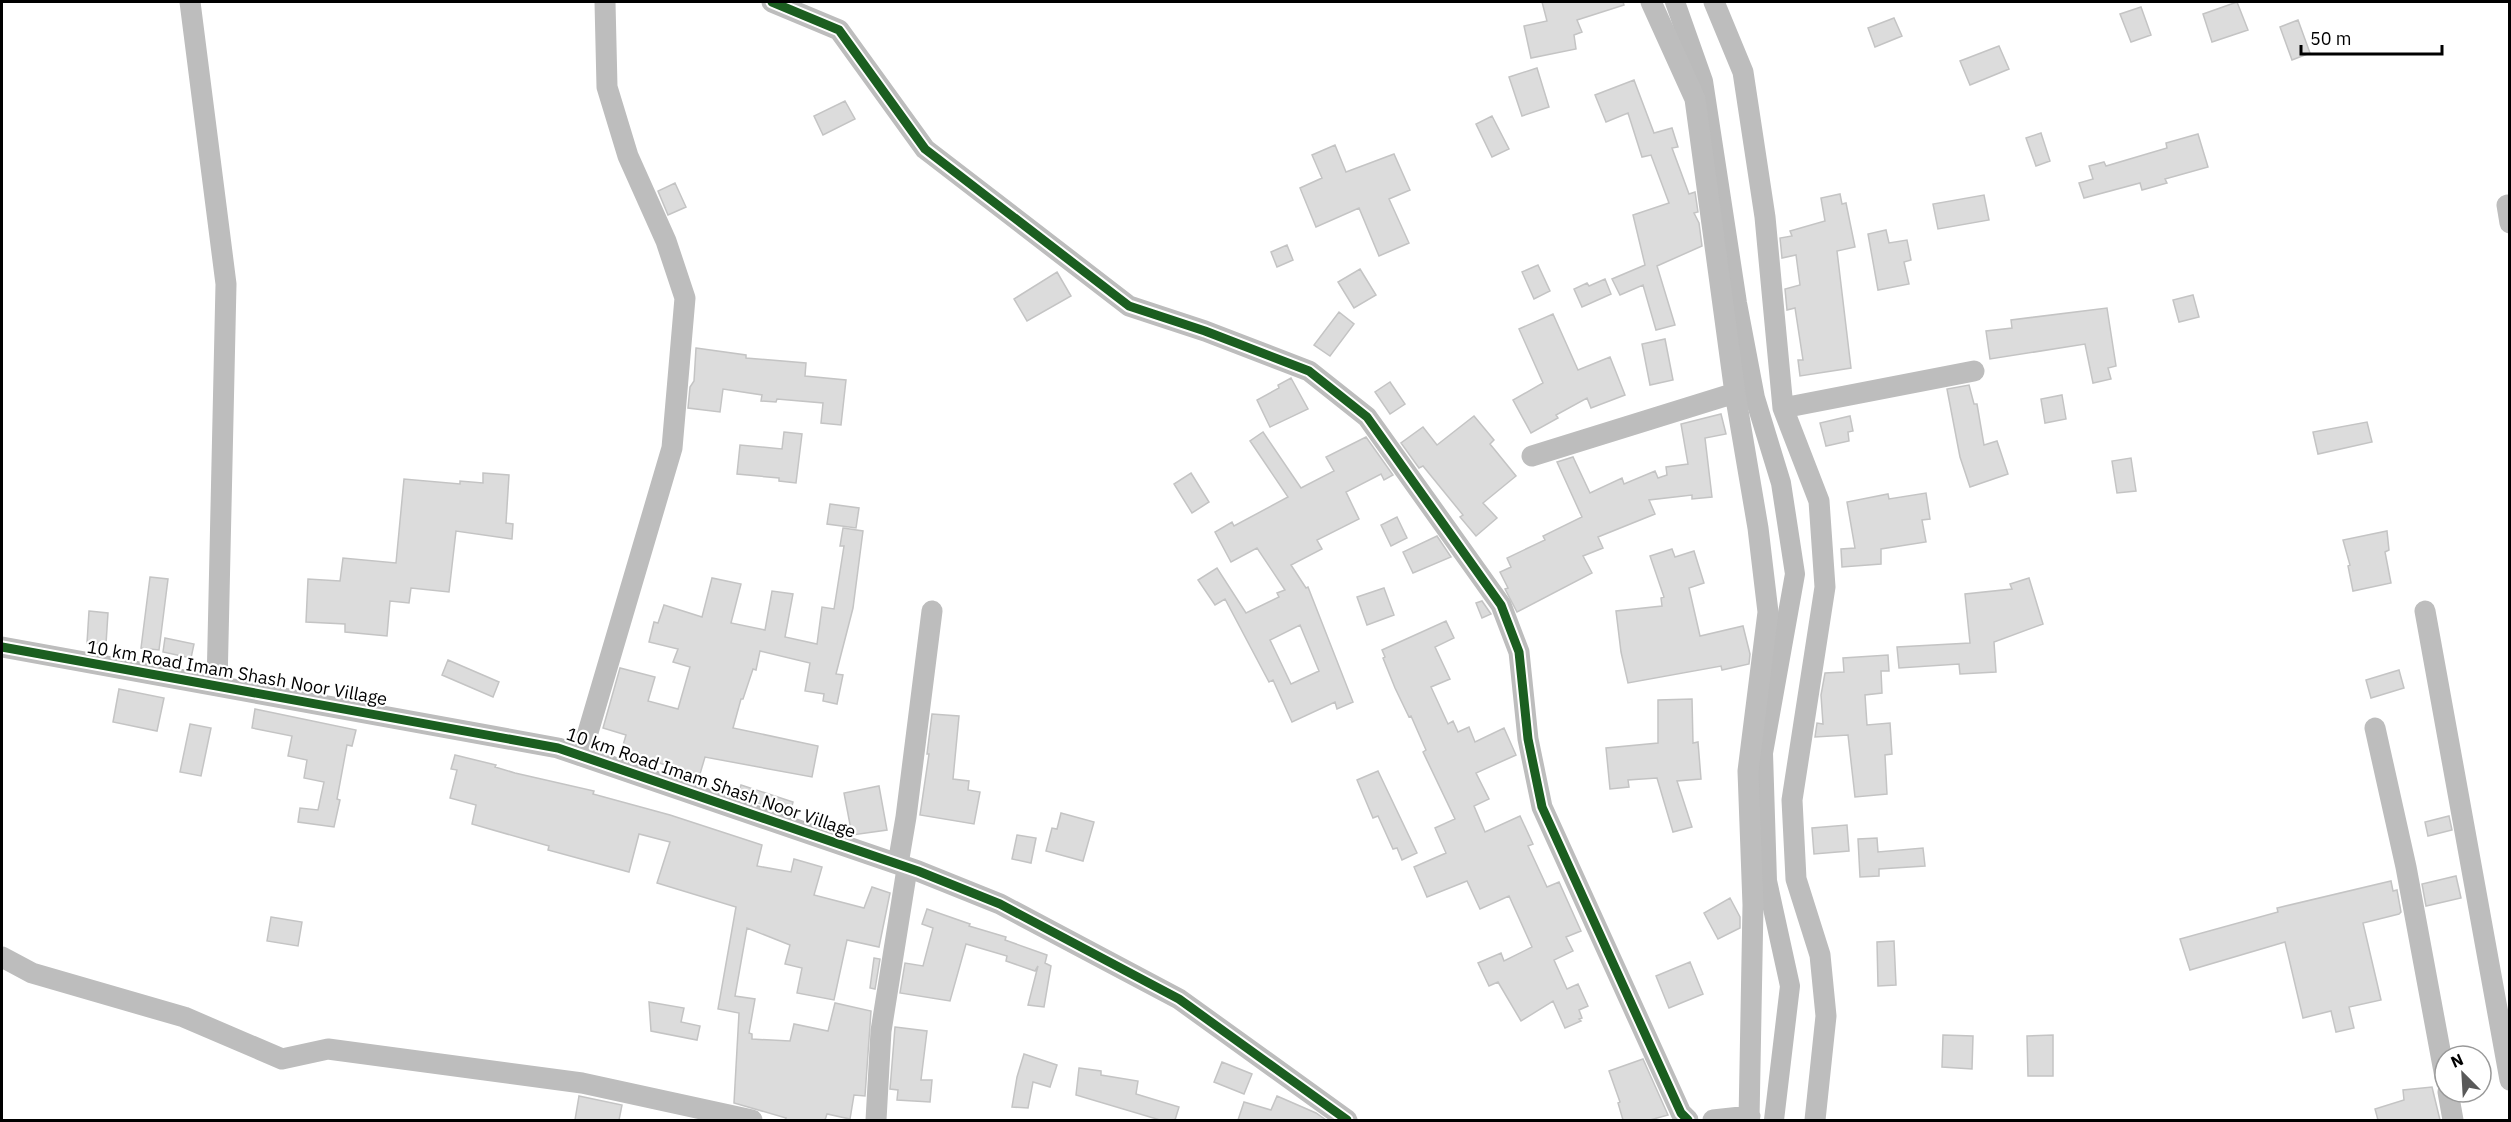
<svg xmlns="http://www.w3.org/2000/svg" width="2511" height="1122" font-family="'IBM Plex Sans',sans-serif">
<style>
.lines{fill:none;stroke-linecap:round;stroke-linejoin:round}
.canal{stroke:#bbb;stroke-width:20}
.building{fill:#dcdcdc;stroke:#c4c4c4;stroke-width:1.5;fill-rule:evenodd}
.minor{stroke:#bdbdbd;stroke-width:21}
.cycleway-casing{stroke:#fff;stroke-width:13}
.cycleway{stroke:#1b5e20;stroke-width:9}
.labels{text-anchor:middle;stroke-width:4.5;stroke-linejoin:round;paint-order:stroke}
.street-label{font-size:18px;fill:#000;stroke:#fff}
</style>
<rect width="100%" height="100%" fill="#fff"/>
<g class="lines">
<path class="canal" d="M1675 2 1703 81 1737 303 1755 398 1781 483 1795 574 1763 753 1767 881 1790 986 1774 1120"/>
</g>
<path class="building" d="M1542 2H1623L1624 5 1577 20 1582 32 1574 35 1576 49 1531 58 1524 26 1547 21Z
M2237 2 2248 30 2212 42 2203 14Z
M2141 7 2151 35 2131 42 2120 14Z
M1894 18 1902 36 1875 47 1868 28Z
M2298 20 2310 53 2292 60 2280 27Z
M1999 46 2009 69 1970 85 1960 61Z
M1537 68 1549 107 1522 116 1509 77Z
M1634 80 1654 133 1672 128 1678 147 1672 148 1689 194 1695 192 1698 212 1694 213 1699 223 1702 246 1657 266 1675 325 1656 330 1643 285 1620 295 1612 279 1645 265 1633 215 1669 203 1651 155 1642 157 1628 113 1606 122 1595 95Z
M845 101 855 119 823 135 814 116Z
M1492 116 1509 149 1492 157 1476 124Z
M2041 133 2050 161 2036 166 2026 138Z
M2198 134 2208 167 2165 179 2167 183 2142 190 2140 183 2084 198 2079 183 2093 179 2089 166 2104 162 2106 166 2167 148 2166 143Z
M1335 145 1346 172 1394 154 1410 190 1389 199 1409 243 1379 256 1359 208 1316 227 1300 188 1322 178 1312 155Z
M675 183 686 207 668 215 658 191Z
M1840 194 1842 204 1846 203 1855 247 1837 251 1851 368 1800 376 1798 360H1803L1795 308 1787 310 1785 289 1800 285 1796 255 1782 258 1780 238 1792 236 1790 231 1825 221 1821 198Z
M1984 195 1989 220 1938 229 1933 204Z
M1886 230 1889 243 1907 240 1911 260 1904 262 1909 284 1878 290 1868 234Z
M1287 245 1293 260 1277 267 1271 252Z
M1538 265 1550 291 1534 299 1522 272Z
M1360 269 1376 295 1354 308 1338 282Z
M1057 272 1071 296 1027 321 1014 299Z
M1605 279 1611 294 1582 307 1574 289 1587 283 1589 286Z
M2193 295 2199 317 2179 322 2173 300Z
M2107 308 2116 366 2108 368 2111 379 2093 383 2085 344 1990 359 1986 331 2012 328 2011 320Z
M1339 312 1354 324 1330 356 1314 345Z
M1553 314 1578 370 1610 357 1625 395 1591 408 1587 398 1556 415 1558 418 1531 433 1513 400 1543 383 1519 329Z
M1665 339 1673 380 1650 385 1642 344Z
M696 348 746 355V358L806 363 805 376 846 380 841 425 821 423 823 403 777 399 776 402 761 401 762 395 723 389 720 412 688 408 690 387 694 381Z
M1291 378 1308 409 1270 427 1257 400 1279 388 1278 385Z
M1390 382 1405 404 1390 414 1375 392Z
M1969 385 1974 404H1977L1984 445 1997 441 2008 474 1970 487 1960 457 1947 389Z
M2062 395 2066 419 2045 423 2041 399Z
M1721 414 1726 434 1705 438 1712 497 1692 499V495L1649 500 1655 514 1598 537 1603 548 1583 556 1592 573 1517 612 1505 589 1508 588 1500 572 1511 567 1507 558 1545 540 1543 536 1582 517 1557 462 1573 457 1590 493 1622 478 1624 484 1655 471 1658 478 1667 475 1666 467 1688 464 1681 424Z
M1474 416 1494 440 1490 444 1516 476 1483 503 1497 518 1476 536 1460 517 1463 515 1423 466 1419 468 1401 443 1423 427 1437 445Z
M1850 416 1853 431 1848 432 1849 441 1826 446 1820 423Z
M2367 422 2372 442 2318 454 2313 432Z
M784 432 802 434 796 483 779 481V478L737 474 740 445 782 449Z
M1263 432 1301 488 1334 471 1326 457 1366 437 1393 475 1384 480 1381 474 1346 492 1359 519 1317 540 1322 549 1291 565 1306 588 1308 587 1353 702 1337 709 1335 702 1292 722 1273 680 1269 682 1225 599 1215 605 1198 580 1217 568 1246 613 1279 597 1277 593 1285 590 1257 548 1231 562 1215 532 1232 522 1234 526 1288 497 1250 441ZM1300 625 1319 671 1291 684 1270 640Z
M2131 458 2136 491 2117 493 2112 461Z
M483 473 509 475 506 523 513 524 512 539 456 531 449 592 411 588 409 603 390 601 387 636 345 632V624L306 622 308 579 340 581 343 558 396 563 404 479 460 484V481L483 483Z
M1191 473 1209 502 1192 513 1174 484Z
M1926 493 1930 519 1922 520 1926 542 1881 549V564L1842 567 1841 549 1855 548 1847 502 1888 494 1889 499Z
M830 504 859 508 856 528 827 524Z
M1397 517 1407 538 1391 546 1381 525Z
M843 528 863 531 853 608 836 674 843 675 837 704 823 701 824 694 805 691 810 663 760 651 756 670 753 669 743 699H741L733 728 818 746 812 777 705 757 700 774 692 773 690 779 671 773 673 767 621 752 626 735 603 728 620 668 655 677 648 701 678 709 690 667 673 662 678 649 649 642 654 622 658 623 664 605 702 617 712 578 741 584 731 623 765 630 772 591 793 594 785 637 817 644 822 607 834 609 844 546H840Z
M2387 531 2389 550 2385 552 2391 583 2353 591 2348 566 2350 565 2343 540Z
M1437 536 1451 557 1413 573 1403 552Z
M1672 549 1675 557 1694 551 1704 583 1689 588 1700 636 1743 626 1750 654 1749 664 1722 670 1721 666 1628 683 1621 652 1616 611 1662 606 1661 598 1664 597 1650 556Z
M150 577 168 579 159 650 141 648Z
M2029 578 2043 624 1994 642 1996 672 1960 674 1959 664 1899 668 1897 647 1970 643 1965 594 2012 589 2010 584Z
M1384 588 1394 615 1367 625 1357 597Z
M1482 601 1491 614 1482 618 1476 603Z
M89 611 108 613 106 644 87 643Z
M1446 621 1454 638 1435 647 1450 679 1431 687 1448 724 1453 721 1458 732 1469 727 1475 742 1504 728 1516 755 1476 773 1489 799 1474 806 1485 832 1520 816 1533 844 1528 846 1547 887 1559 882 1581 931 1566 937 1573 951 1554 960 1567 989 1578 984 1588 1006 1579 1010 1582 1018 1579 1019 1581 1021 1565 1028 1553 1001 1521 1021 1498 982 1489 986 1478 963 1501 953 1504 961 1532 947 1509 896 1480 909 1467 881 1427 897 1414 867 1446 853 1435 828 1455 819 1423 752 1426 750 1411 716 1409 717 1395 688 1383 658 1385 657 1382 650Z
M165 638 194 644 191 658 163 652Z
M1888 655 1889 671H1881L1882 693 1865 695 1867 725 1890 723 1892 754 1885 755 1887 794 1855 797 1848 735 1815 737 1817 723 1823 724 1821 695 1825 673 1844 672 1843 658Z
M448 660 499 682 493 697 442 675Z
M2399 670 2404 688 2371 698 2366 680Z
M119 689 164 698 157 731 113 722Z
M1692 699 1693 743 1698 742 1701 779 1677 781 1692 827 1673 832 1657 778 1628 780 1629 787 1610 789 1606 748 1658 743V700Z
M255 709 356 730 352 746 347 745 337 799 340 800 334 827 298 822 300 808 318 810 324 782 304 778 307 760 288 756 292 736 252 728Z
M932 714 959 716 953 779 969 781 968 790 980 792 974 824 920 815 929 754H927Z
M190 724 211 728 201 776 180 772Z
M455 755 496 765 495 767 515 773 594 791 593 794 670 815 762 845 757 866 791 872 794 859 822 867 814 895 864 908 872 887 890 893 879 947 847 940 834 1000 797 993 802 968 785 964 790 945 747 928 735 996 755 999 749 1033 752 1034V1039L790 1041 794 1024 828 1031 835 1003 871 1011 865 1096 854 1095 850 1119 827 1114 825 1120H785L786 1118 734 1103 739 1013 718 1009 736 907 657 883 670 842 639 834 629 872 548 850 549 846 472 824 476 805 450 798 457 770 451 769Z
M1378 771 1417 853 1402 860 1397 848 1393 849 1378 816 1373 818 1357 780Z
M741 785 793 802 790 814 738 796Z
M879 786 887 830 852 835 844 793Z
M1061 813 1094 822 1083 861 1046 851 1052 828 1057 829Z
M2449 816 2452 830 2428 836 2425 822Z
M1847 825 1849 851 1814 854 1812 828Z
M1017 835 1036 838 1031 863 1012 859Z
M1877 838 1878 852 1923 848 1925 866 1879 869V876L1860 877 1858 839Z
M2456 876 2461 898 2426 906 2422 884Z
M2391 881 2393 891 2397 890 2401 912 2399 914 2363 923 2381 1000 2349 1007 2354 1028 2336 1032 2331 1011 2303 1018 2285 942 2190 970 2180 939 2278 912 2277 908Z
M1730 898 1740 917V928L1718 939 1704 913Z
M927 909 970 924 969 926 1006 937 1005 940 1047 955 1045 963 1051 966 1044 1007 1028 1005 1038 966 1035 971 1006 961 1007 956 966 944 950 1001 900 993 905 963 923 966 933 928 922 924Z
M271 917 302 922 298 946 267 941Z
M1894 941 1896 985 1878 986 1877 942Z
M874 958 880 959 875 989 870 988Z
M1690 962 1703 994 1669 1008 1656 976Z
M649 1002 684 1008 681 1022 700 1026 697 1040 651 1031Z
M895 1027 927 1031 921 1080H932L930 1102 897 1100 898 1090 890 1089Z
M1943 1035 1973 1036 1972 1069 1942 1067Z
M2053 1035V1076H2028L2027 1036Z
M1024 1054 1057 1065 1050 1087 1033 1082 1028 1108 1012 1107 1017 1077Z
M1643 1059 1668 1115 1650 1120H1623L1618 1103 1620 1102 1609 1071Z
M1222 1062 1252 1074 1244 1094 1214 1082Z
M1079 1068 1101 1071V1075L1138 1081 1136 1094 1179 1107 1175 1120H1160L1076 1095Z
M2432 1087 2440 1120H2378L2375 1109 2404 1100 2403 1090Z
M579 1096 622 1105 619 1120H575Z
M1277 1096 1316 1113 1326 1120H1238L1244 1102 1271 1110Z"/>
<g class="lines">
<path class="minor" d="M190 2 226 284 217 686
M772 2 839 30 925 149 1129 306 1205 331 1309 371 1367 417 1501 605 1519 652 1528 739 1542 807 1681 1113 1688 1120
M1651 2 1695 99 1735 393 1758 528 1768 612 1748 771 1753 905 1749 1120
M1714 2 1743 72 1765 217 1783 408 1819 501 1825 587 1792 800 1796 879 1820 955 1826 1016 1815 1120
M2507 205 2510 223
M1783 408 1974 371
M1532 456 1735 393
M2425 611 2510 1080
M2 647 558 748 918 871 1000 904 1179 999 1347 1120
M2375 728 2406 867 2445 1077
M581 756 672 448 685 298 666 241 628 156 607 87 605 2
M898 864 906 817 932 611
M2 957 32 973 184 1017 282 1059 328 1049 582 1083 752 1120
M2448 1092 2453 1120
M876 1120 881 1031 907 869
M1713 1120 1750 1116"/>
<g class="cycleway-casing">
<path id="cycleway" d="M772 2 839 30 925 149 1129 306 1205 331 1309 371 1367 417 1501 605 1519 652 1528 739 1542 807 1681 1113 1688 1120
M2 647 558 748 918 871 1000 904 1179 999 1347 1120"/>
</g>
<use href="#cycleway" class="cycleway"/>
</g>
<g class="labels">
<g class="street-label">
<text transform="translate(237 673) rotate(10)" y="6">10 km Road Imam Shash Noor Village</text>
<text transform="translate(711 783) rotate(19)" y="6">10 km Road Imam Shash Noor Village</text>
</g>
</g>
<rect width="2511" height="1122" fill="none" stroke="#000000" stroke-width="6"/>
<g transform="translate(2463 1074) rotate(336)"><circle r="28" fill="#ffffff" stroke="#999999" stroke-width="1.5"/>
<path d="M0-4.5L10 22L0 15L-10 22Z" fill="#595959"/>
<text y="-9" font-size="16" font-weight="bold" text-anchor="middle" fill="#000000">N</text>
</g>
<path d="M2301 45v9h141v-9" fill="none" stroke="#000000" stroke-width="3"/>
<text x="2310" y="45" font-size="18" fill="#000000" stroke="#ffffff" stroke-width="4.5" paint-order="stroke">50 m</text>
</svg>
